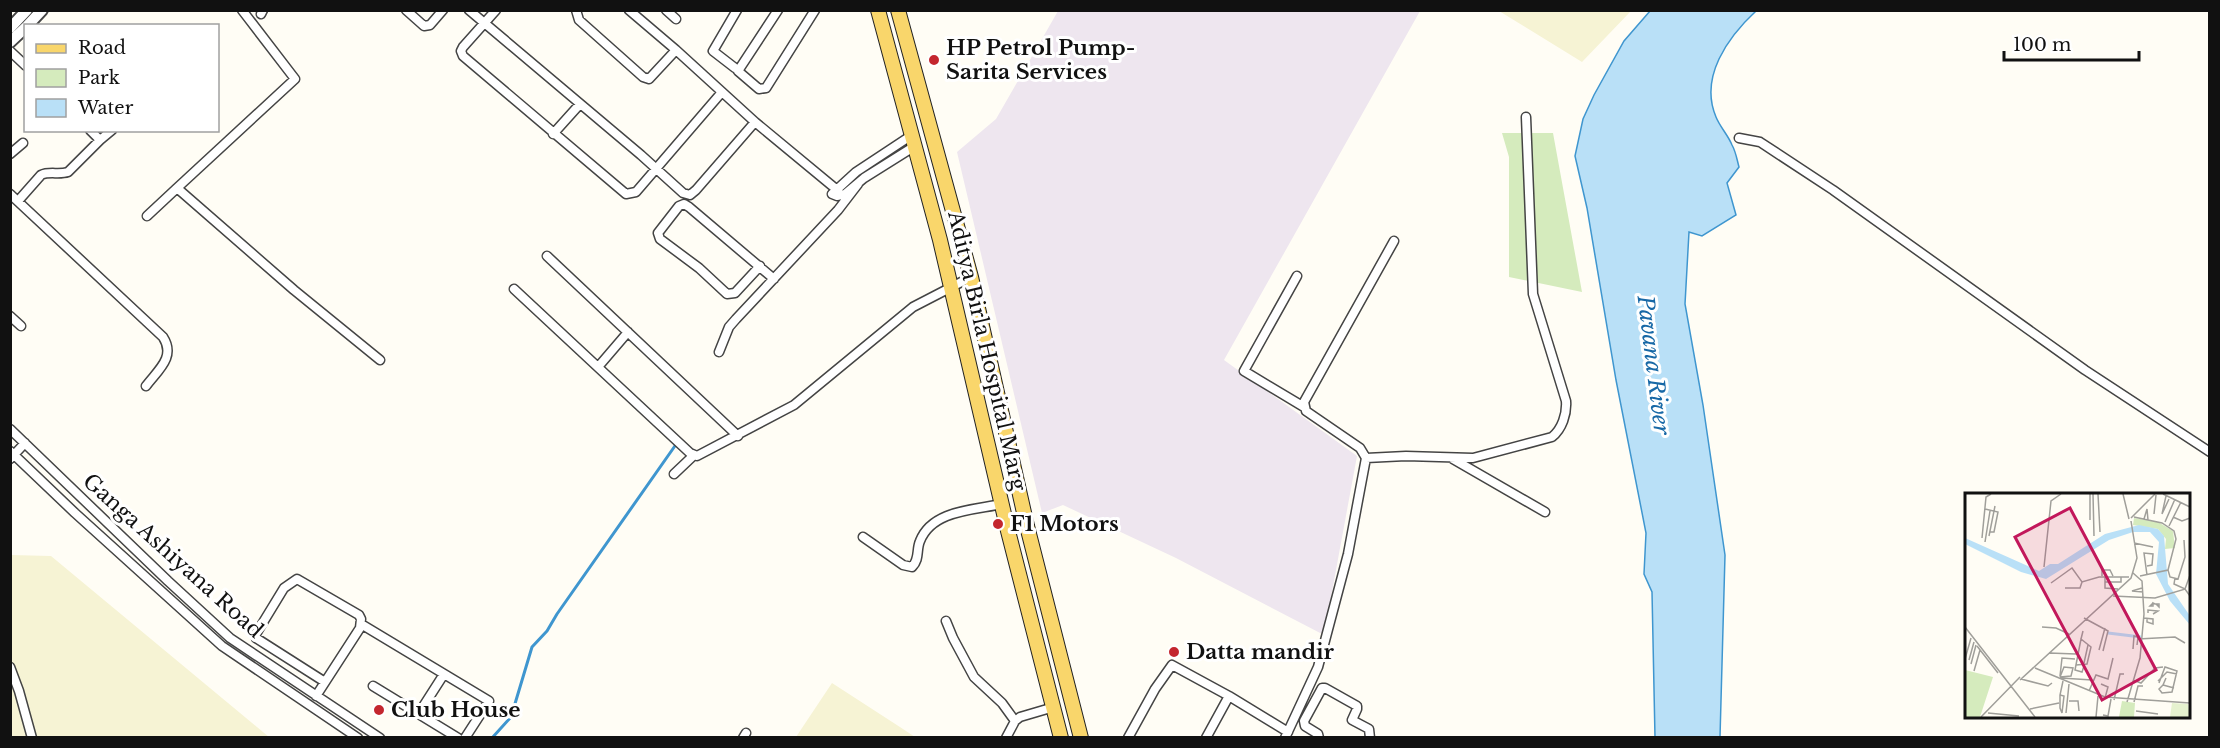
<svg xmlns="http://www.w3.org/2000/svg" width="2220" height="748" font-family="'Libre Baskerville',serif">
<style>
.industrial{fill:#eee6ef}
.farmland{fill:#f6f3d4}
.green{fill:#d5ebbd}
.water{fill:#b9e0f7;stroke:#3f96cf;stroke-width:1.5}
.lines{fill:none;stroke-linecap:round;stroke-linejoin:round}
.stream{stroke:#3f96cf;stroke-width:3}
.minor-casing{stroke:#444;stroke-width:11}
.tertiary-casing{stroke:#444;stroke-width:14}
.primary-casing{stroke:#222;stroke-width:16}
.minor{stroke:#fff;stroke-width:8}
.tertiary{stroke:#fff;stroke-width:10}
.primary{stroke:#f9d66b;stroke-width:14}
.poi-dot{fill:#c4262e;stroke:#fff;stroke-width:2}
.labels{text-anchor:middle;stroke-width:6;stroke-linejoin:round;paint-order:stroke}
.poi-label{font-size:21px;font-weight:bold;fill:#111;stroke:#fff;text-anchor:start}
.street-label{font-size:21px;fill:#111;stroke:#fff}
.water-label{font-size:22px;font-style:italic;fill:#1768a6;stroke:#fff}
.inset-river{fill:none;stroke:#b9e0f7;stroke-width:3}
.inset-road{fill:none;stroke:#a09f9a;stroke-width:1.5}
.view{fill:#c2185b;fill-opacity:0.15;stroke:#c2185b;stroke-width:3}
.inset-edge{fill:none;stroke:#111;stroke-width:3}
</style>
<rect width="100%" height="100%" fill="#fffdf5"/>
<path class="industrial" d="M1058 11H1420L1224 360 1357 456 1324 635 1176 558 1063 505 1042 513 957 152 996 119Z"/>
<path class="farmland" d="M1499 11H1631L1582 62Z
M11 555 51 556 269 737 11 738Z
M832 683 903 729 915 737H796Z"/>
<path class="green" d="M1502 133H1553L1582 292 1509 277V157Z"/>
<path class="water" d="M1650 11H1756C1728 37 1699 77 1716 117 1720 127 1728 135 1732 145 1736 152 1737 160 1739 167L1727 183 1736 215 1702 236 1689 232 1685 304 1703 405 1725 555 1720 737H1655L1652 592 1644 574 1646 533 1616 380 1587 208 1575 156 1583 119 1594 95 1624 41Z"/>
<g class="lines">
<path class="stream" d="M492 738 511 717 532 647 547 631 557 614 677 443"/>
<g class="minor-casing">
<path id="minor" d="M242 10 295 79 177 188 294 290 380 360
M406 10 424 26 430 25 443 10
M469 10 641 155 683 193 690 195 696 190 755 122 836 189
M496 10 463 47 461 51 463 56 626 194 636 192 722 92
M576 10 579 20 643 77 649 79 676 50
M629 10 676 50 755 122
M666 10 676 19
M778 10 738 71 759 89 766 88 815 10
M261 14 263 10
M10 51 26 66
M735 68 713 51 737 10
M90 130 100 140 112 130
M553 134 580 104
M912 135 856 172 832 194 837 196 845 194 864 178 915 146
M1739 138 1760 142 1833 190 2085 370 2210 452
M10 154 23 143
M10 194 163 337C176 357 158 370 146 386
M18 201 41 175C49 171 59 175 68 172L100 140
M147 216 177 188
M547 256 738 436
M760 266 735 293 727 294 699 268 660 239 658 233 679 206 684 204 689 207 774 279
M1297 276 1244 371 1304 407
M514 289 690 453 697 456 794 405 913 307 971 277
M10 316 21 326
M719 352 729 327 736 319 838 210 858 184
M598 367 628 332
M10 429 168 581 230 638 380 738
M10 451 75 513 222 646 358 738
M1366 458 1360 448 1306 411 1304 402 1394 241
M10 459 25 443
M1453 459 1545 512
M674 474 693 456
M863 537 903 565 912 567C920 559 916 550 920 541 932 510 974 510 1002 504
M946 621 953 638 974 677 1002 703 1015 721
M361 624 489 701 465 738
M10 667 19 691 32 738
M373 686 458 738
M316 696 360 628 361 619 359 615 297 579 284 588 256 634V638L325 682
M419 713 444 674
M743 738 746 733
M1006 738 1015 721 1020 717 1054 707
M1128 738 1155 689 1172 665 1229 696 1288 732
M1206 738 1229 696
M1285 738 1318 667 1348 554 1366 458 1406 456 1473 458 1552 437C1562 429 1567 414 1566 401L1533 294 1526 117
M1319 738 1318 734 1305 726 1304 721 1322 688H1325L1357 706V709L1352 720 1369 729 1370 738"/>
</g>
<g class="tertiary-casing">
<path id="tertiary" d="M27 26 42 10
M10 28 27 10
M10 42 26 27"/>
</g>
<g class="primary-casing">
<path id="primary" d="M878 10 940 240 1008 531 1061 738
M898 10 971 277 1027 526 1081 738"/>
</g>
<use href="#minor" class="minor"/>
<use href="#tertiary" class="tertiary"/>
<use href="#primary" class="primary"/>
</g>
<g class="poi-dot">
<circle cx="934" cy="60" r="6"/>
<circle cx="998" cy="524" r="6"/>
<circle cx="1174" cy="652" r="6"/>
<circle cx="379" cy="710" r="6"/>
</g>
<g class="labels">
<g class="poi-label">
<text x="946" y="55">HP Petrol Pump-<tspan x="946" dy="24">Sarita Services</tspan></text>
<text x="1010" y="531">F1 Motors</text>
<text x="1186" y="659">Datta mandir</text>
<text x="391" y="717">Club House</text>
</g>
<g class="street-label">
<text transform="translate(987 351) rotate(77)" y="7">Aditya Birla Hospital Marg</text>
<text transform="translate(173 556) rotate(42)" y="7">Ganga Ashiyana Road</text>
</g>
<g class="water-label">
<text transform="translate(1654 365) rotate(83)" y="8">Pavana River</text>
</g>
</g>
<g transform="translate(1965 493)">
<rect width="225" height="225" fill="#fffdf5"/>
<path d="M169 25 193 29 208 38 210 55 200 56 201 46 193 36 168 32ZM0 177 28 184 15 224H0ZM157 208 170 210 169 224H154Z" fill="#d5ebbd"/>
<path d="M207 210 223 211 225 224H205Z" fill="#e6f2cf"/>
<path d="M174 32 193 36 199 43 203 91 225 123V132L205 108 191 81 194 49 185 39H168L144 47 81 86 56 79 0 51V45L74 78 85 71H93L140 41Z" fill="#b9e0f7"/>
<path class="inset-river" d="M143 140 176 144"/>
<path class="inset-road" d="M128 1 129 43M133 1 135 39M158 1 164 26M198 1 225 14M201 3 197 21 204 6M20 16 33 19 29 39H25M189 21 191 2M169 24 197 30 209 38 211 46 203 77 175 83M208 24 217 28 225 25M166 25 190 1M179 26 182 16 183 27M125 27V1M200 29 210 6M204 33 216 9M24 43 30 13M17 45 21 4 26 1M20 49 25 18M169 50 188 54M79 74 86 8 96 1M203 77 205 84 213 86 220 64 219 47M182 82 179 60 188 61 187 72 182 73M137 83V77H145L148 83M140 84V95L153 96M210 85 209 91 220 96 225 82M140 89H156V84M86 90 107 75 117 89 134 84H164M100 95H115L117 89M177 95 167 98 178 99M148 103 190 105 220 96 225 103M188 110 185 113H188V110L190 111H194V114L191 111M183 120V117L193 118 188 121M119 125 143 138 138 158M178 125H179L188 126V131L182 129V125M0 134 70 224M77 134 91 135 104 141M116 146 110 177 117 179 119 173M173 146 210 144 220 150M12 153 33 180M168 156 169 143 173 144 172 152M134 157 140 135M84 160 111 161M0 166 6 145M4 167 9 149M119 170 123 152M6 171 11 152M111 172 122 171 126 154 116 146 118 138M70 175 140 204 225 210M9 178 15 157M95 183 97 165 110 166M95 184 99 174 108 175 106 183 95 184M96 185 127 187M201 185 198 192 209 195M56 186 83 193 87 190M55 187 166 85 172 65 166 28M168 187 176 190 190 175 198 174M193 188 202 179 212 181M194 190 200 174 212 178 207 199 197 200 194 196 198 192M136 191 143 194 140 205M124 198 131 182 143 186 148 165M95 202 99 203 97 220 95 215V202L98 188M149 207 155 181H159M104 208H113L114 218M162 209 175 165 179 121 177 88 168 80M169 209 173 193H178M65 216 94 210M171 218 193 221M23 220 54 223M101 220 104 191M138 222 143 223 146 206M16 224 55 184M131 224 133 203"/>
<path class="view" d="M105 15 191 177 137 207 50 44Z"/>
<rect width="225" height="225" class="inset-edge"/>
</g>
<rect width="2220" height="748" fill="none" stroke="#111111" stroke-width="24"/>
<rect x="24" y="24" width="195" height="108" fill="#ffffff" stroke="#a0a0a0" stroke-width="1.5"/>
<rect x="36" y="44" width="30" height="9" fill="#f9d66b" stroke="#a0a0a0" stroke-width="1.5"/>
<text x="78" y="54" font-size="18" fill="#111111">Road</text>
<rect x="36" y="69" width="30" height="18" fill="#d5ebbd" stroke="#a0a0a0" stroke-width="1.5"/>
<text x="78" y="84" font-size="18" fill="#111111">Park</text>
<rect x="36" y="99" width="30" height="18" fill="#b9e0f7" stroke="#a0a0a0" stroke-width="1.5"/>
<text x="78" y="114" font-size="18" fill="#111111">Water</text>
<path d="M2004 51v9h135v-9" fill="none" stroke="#111111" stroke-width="3"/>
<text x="2013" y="51" font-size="18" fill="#111111" stroke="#ffffff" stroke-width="4.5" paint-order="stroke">100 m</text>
</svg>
